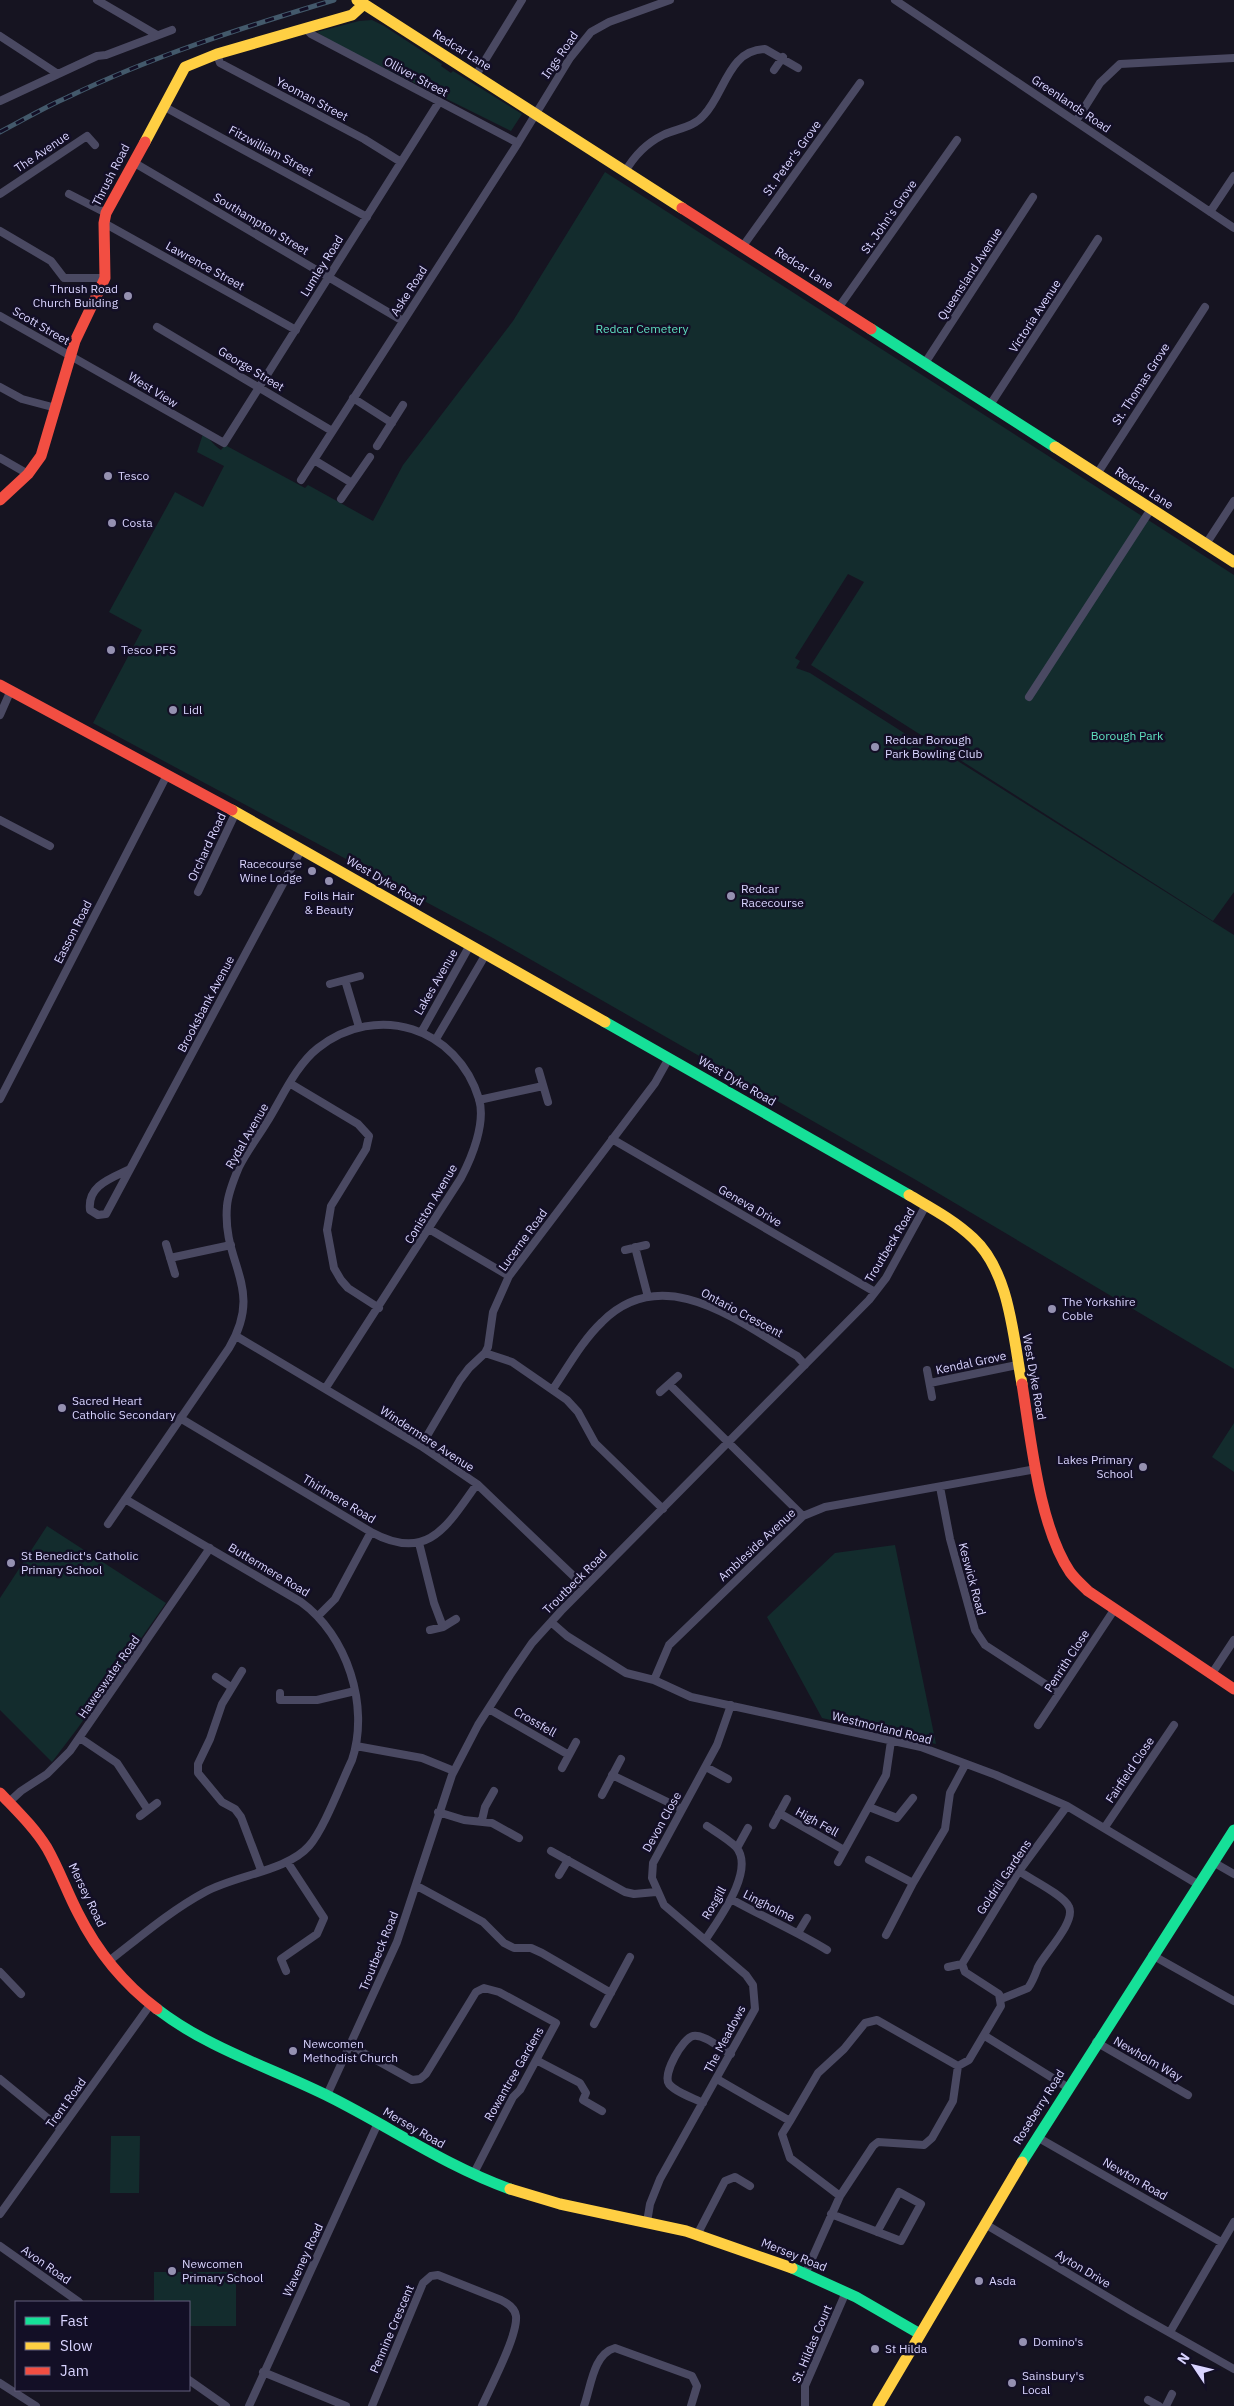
<svg xmlns="http://www.w3.org/2000/svg" width="1234" height="2406" font-family="'IBM Plex Sans',sans-serif">
<style>
.green{fill:#132c2d}
.lines{fill:none;stroke-linecap:round;stroke-linejoin:round}
.street{stroke:#4a4962;stroke-width:8}
.fast{stroke:#16e098;stroke-width:11}
.slow{stroke:#ffcf43;stroke-width:11}
.jam{stroke:#f24e42;stroke-width:11}
.rail-casing{stroke:#43596b;stroke-width:5}
.rail{stroke:#130f26;stroke-width:3;stroke-dasharray:9;stroke-linecap:butt}
.poi-dot{fill:#9591b1;stroke:#130f26;stroke-width:2}
.labels{text-anchor:middle;stroke-width:5;stroke-linejoin:round;paint-order:stroke}
.street-label{font-size:12px;fill:#d9d4ff;stroke:#130f26}
.poi-label{font-size:12px;fill:#d9d4ff;stroke:#130f26;text-anchor:start}
.park-label{font-size:12px;fill:#5fe0c0;stroke:#130f26}
</style>
<rect width="100%" height="100%" fill="#161421"/>
<path class="green" d="M372 20 384 26 442 64 441 66 451 73 453 71 522 114 511 131 332 42 317 32 359 21Z
M605 172 1234 575V892L1213 921 811 665 864 582 848 574 795 658 800 661 796 668 810 673 923 745 926 741 1234 935V1369L916 1180 493 938 93 723 142 630 109 612 175 492 203 507 224 466 197 452 203 434C211 439 214 446 221 450L225 445 305 488 308 485 373 521 403 465 513 321Z
M1234 1423V1472L1212 1457Z
M47 1526 166 1603 77 1729 52 1762 0 1710V1598Z
M895 1545 936 1744 822 1718 767 1617 835 1553Z
M111 2136H140L139 2193H110Z
M154 2272H236V2326H189V2302H154Z"/>
<g class="lines">
<path class="street" d="M97 0 157 35
M895 0 1234 228
M306 29 311 34 518 143
M0 36 58 74
M217 54 220 63 364 139 401 162
M774 70 783 57
M476 75 522 0
M0 101 97 56 106 55 172 30
M163 106 367 217
M1076 121 1100 83 1120 64 1234 58
M133 162 403 321
M625 172C634 156 647 143 663 135 678 128 693 128 704 115 725 93 728 50 765 49L798 68
M0 194 87 136 95 145
M69 194 106 213
M1210 212 1234 176
M104 223 296 330
M0 231 51 261 64 278H105
M743 246 860 83
M839 307 957 140
M0 316 224 443 439 102
M157 327 332 431
M925 363 1033 197
M0 387 22 399 56 408
M353 398 392 423
M990 405 1098 239
M377 446 403 405
M0 458 28 474
M314 460 352 483 341 499
M1097 474 1205 307
M301 480 518 143 570 58 591 32 609 22 670 0
M352 483 370 457
M1206 544 1234 501
M1029 697 1151 509
M0 715 11 690
M0 820 50 846
M198 892 236 812
M345 980 359 1027
M330 984 360 976
M422 1031 470 945
M436 1039 486 954
M539 1071 548 1102
M291 1084 358 1124 369 1136 366 1149 331 1206 327 1230 334 1268 341 1280 348 1288 379 1308
M0 1099 167 775
M479 1100 543 1086
M612 1139 875 1292
M130 1169C112 1178 87 1185 90 1210L98 1215 106 1214 301 850
M429 1229 509 1276
M166 1244 175 1274
M635 1247 648 1297
M625 1250 646 1245
M170 1258 231 1245
M236 1336 421 1446 477 1484 585 1587
M485 1353 512 1362 567 1400 578 1412 595 1443 663 1509
M927 1370 932 1397
M930 1383 1017 1365
M670 1385 803 1516
M553 1389C568 1367 582 1341 602 1322 664 1260 740 1323 797 1356L805 1365
M660 1392 678 1376
M180 1418 371 1532C428 1563 447 1526 477 1484
M421 1446 460 1380 469 1368 485 1353 488 1347 493 1312 509 1276 655 1083 669 1058
M940 1487 950 1539 975 1630 985 1645 1059 1693
M108 1524 229 1348C265 1287 222 1265 227 1206 228 1193 234 1179 239 1167 247 1151 258 1137 267 1122 282 1098 296 1065 318 1048 377 1002 457 1027 479 1099 486 1123 472 1157 461 1178L325 1389
M419 1543 434 1603 443 1627
M318 1616 335 1599 371 1532
M551 1622 567 1636 626 1673 654 1680 691 1697 921 1747 996 1775 1067 1806 1199 1885
M430 1630 443 1627 456 1619
M242 1671 222 1704 210 1739 198 1764V1773L222 1802 235 1809 241 1817 261 1870
M1211 1675 1234 1640
M216 1677 231 1687
M654 1680 669 1645 803 1516 825 1507 1036 1469
M280 1693V1700H317L355 1691
M489 1709 569 1755
M1038 1725 1114 1610
M80 1738 117 1763 148 1810
M356 1746 422 1758 454 1771
M706 1767 728 1779
M562 1768 576 1742
M612 1775 682 1809
M602 1795 621 1759
M9 1802 21 1791 47 1774 70 1751 210 1548
M869 1807 897 1818 913 1798
M438 1812 464 1820 492 1823 519 1838
M779 1813 844 1850
M140 1816 157 1803
M482 1820 485 1807 494 1791
M773 1825 787 1799
M1105 1827 1174 1725
M737 1848 748 1828
M551 1851 625 1892 634 1894 656 1892
M869 1860 913 1883
M838 1862 886 1775 891 1741
M1213 1862 1234 1874
M559 1875 568 1860
M417 1886 483 1922 504 1943 514 1948H531L542 1953 611 1993
M731 1899C763 1917 796 1931 827 1950
M798 1933 807 1918
M886 1935 913 1883 945 1829 950 1793 965 1765
M706 1939C718 1920 756 1870 736 1847 728 1839 716 1832 707 1826
M1152 1955 1234 2001
M109 1961C140 1937 170 1911 205 1892 236 1875 287 1871 309 1846 324 1829 341 1783 352 1760 370 1706 347 1635 301 1602L125 1499
M948 1967 962 1964
M286 1971 281 1959 317 1934 324 1918 288 1863
M0 1972 21 1994
M1001 1999 1028 1988C1033 1981 1035 1975 1038 1967 1045 1953 1076 1922 1069 1907 1064 1895 1030 1879 1019 1871
M594 2024 630 1957
M985 2036 1067 2087
M1096 2042 1188 2095
M351 2046 412 2080 420 2079 426 2074 476 1992 484 1988 499 1992 556 2023 520 2090 513 2097 473 2175
M536 2060 580 2083 586 2093 583 2100 602 2111
M0 2079 61 2129
M717 2079 790 2121 818 2073 844 2049 865 2023 877 2020 958 2066 969 2060 1001 2006 999 1994 965 1972 962 1964 1019 1871 1067 1806
M327 2095 397 1942 452 1775 478 1725 510 1675 532 1643 561 1611 869 1300 886 1278 926 1205
M703 2103C693 2098 675 2092 669 2084 662 2074 683 2038 693 2036 705 2034 721 2049 731 2054
M790 2121 782 2134 790 2158 840 2196
M1037 2137 1221 2242
M0 2214 150 2005
M831 2214 901 2241 921 2204 899 2192 877 2232
M647 2222 650 2204 660 2179 755 2009 753 1985 746 1975 664 1905 652 1878 653 1863 717 1745 731 1705
M985 2224 1133 2312 1234 2369
M697 2235 725 2181 735 2177 750 2186
M0 2246 79 2302
M806 2272 840 2196 873 2146 878 2142 924 2145 932 2138 953 2101 958 2066
M1170 2332 1234 2222
M263 2372 346 2406
M189 2380 226 2406
M0 2383 36 2406
M1148 2400 1159 2406
M249 2406 378 2123
M372 2406 423 2283 431 2276 438 2275 501 2300C507 2303 515 2308 516 2316 518 2335 491 2386 482 2406
M584 2406C591 2387 593 2354 615 2348L692 2376 697 2386 691 2406
M805 2406V2386L846 2292
M1166 2406 1172 2394"/>
<path class="fast" d="M871 329 1055 447
M605 1022 909 1195
M157 2009C209 2049 272 2068 330 2097 390 2127 446 2166 510 2189
M1022 2162 1234 1830
M792 2268 856 2297 920 2334"/>
<path class="slow" d="M364 4 682 208
M145 142 185 67 217 54 352 15 364 4 357 0
M1055 447 1234 562
M232 810 605 1022
M909 1195C931 1208 954 1220 973 1238 1010 1272 1013 1337 1022 1384
M510 2189 560 2204 686 2231 792 2268
M878 2406 1022 2162"/>
<path class="jam" d="M682 208 871 329
M0 500 28 474 41 456 75 341 105 278 104 223 106 213 145 142
M0 685 232 810
M1022 1384C1031 1439 1039 1526 1070 1572 1075 1579 1082 1585 1088 1591L1234 1689
M0 1793C17 1811 34 1827 47 1848 59 1869 67 1892 78 1913 97 1951 124 1984 157 2009"/>
<g class="rail-casing">
<path id="rail" d="M0 132C23 120 45 107 68 97 153 56 244 27 334 0"/>
</g>
<use href="#rail" class="rail"/>
</g>
<g class="poi-dot">
<circle cx="128" cy="296" r="5"/>
<circle cx="108" cy="476" r="5"/>
<circle cx="112" cy="523" r="5"/>
<circle cx="111" cy="650" r="5"/>
<circle cx="173" cy="710" r="5"/>
<circle cx="875" cy="747" r="5"/>
<circle cx="312" cy="871" r="5"/>
<circle cx="329" cy="881" r="5"/>
<circle cx="731" cy="896" r="5"/>
<circle cx="1052" cy="1309" r="5"/>
<circle cx="62" cy="1408" r="5"/>
<circle cx="1143" cy="1467" r="5"/>
<circle cx="11" cy="1563" r="5"/>
<circle cx="293" cy="2051" r="5"/>
<circle cx="172" cy="2271" r="5"/>
<circle cx="979" cy="2281" r="5"/>
<circle cx="1023" cy="2342" r="5"/>
<circle cx="875" cy="2349" r="5"/>
<circle cx="1012" cy="2383" r="5"/>
</g>
<g class="labels">
<g class="street-label">
<text transform="translate(462 50) rotate(32)" y="4">Redcar Lane</text>
<text transform="translate(560 55) rotate(-55)" y="4">Ings Road</text>
<text transform="translate(416 77) rotate(28)" y="4">Olliver Street</text>
<text transform="translate(312 99) rotate(28)" y="4">Yeoman Street</text>
<text transform="translate(1071 104) rotate(34)" y="4">Greenlands Road</text>
<text transform="translate(271 151) rotate(28)" y="4">Fitzwilliam Street</text>
<text transform="translate(42 152) rotate(-34)" y="4">The Avenue</text>
<text transform="translate(792 158) rotate(-54)" y="4">St. Peter's Grove</text>
<text transform="translate(111 175) rotate(-63)" y="4">Thrush Road</text>
<text transform="translate(889 217) rotate(-55)" y="4">St. John's Grove</text>
<text transform="translate(261 224) rotate(31)" y="4">Southampton Street</text>
<text transform="translate(205 266) rotate(29)" y="4">Lawrence Street</text>
<text transform="translate(322 266) rotate(-58)" y="4">Lumley Road</text>
<text transform="translate(804 268) rotate(33)" y="4">Redcar Lane</text>
<text transform="translate(970 274) rotate(-57)" y="4">Queensland Avenue</text>
<text transform="translate(409 291) rotate(-57)" y="4">Aske Road</text>
<text transform="translate(1035 316) rotate(-57)" y="4">Victoria Avenue</text>
<text transform="translate(41 326) rotate(30)" y="4">Scott Street</text>
<text transform="translate(251 369) rotate(31)" y="4">George Street</text>
<text transform="translate(1141 384) rotate(-57)" y="4">St. Thomas Grove</text>
<text transform="translate(153 390) rotate(32)" y="4">West View</text>
<text transform="translate(1144 488) rotate(33)" y="4">Redcar Lane</text>
<text transform="translate(207 847) rotate(-65)" y="4">Orchard Road</text>
<text transform="translate(385 881) rotate(30)" y="4">West Dyke Road</text>
<text transform="translate(73 932) rotate(-63)" y="4">Easson Road</text>
<text transform="translate(436 982) rotate(-60)" y="4">Lakes Avenue</text>
<text transform="translate(206 1004) rotate(-62)" y="4">Brooksbank Avenue</text>
<text transform="translate(737 1081) rotate(30)" y="4">West Dyke Road</text>
<text transform="translate(247 1136) rotate(-60)" y="4">Rydal Avenue</text>
<text transform="translate(431 1204) rotate(-59)" y="4">Coniston Avenue</text>
<text transform="translate(750 1206) rotate(30)" y="4">Geneva Drive</text>
<text transform="translate(523 1240) rotate(-54)" y="4">Lucerne Road</text>
<text transform="translate(890 1245) rotate(-59)" y="4">Troutbeck Road</text>
<text transform="translate(742 1313) rotate(28)" y="4">Ontario Crescent</text>
<text transform="translate(971 1363) rotate(-12)" y="4">Kendal Grove</text>
<text transform="translate(1034 1377) rotate(80)" y="4">West Dyke Road</text>
<text transform="translate(427 1439) rotate(33)" y="4">Windermere Avenue</text>
<text transform="translate(339 1499) rotate(31)" y="4">Thirlmere Road</text>
<text transform="translate(757 1545) rotate(-43)" y="4">Ambleside Avenue</text>
<text transform="translate(269 1570) rotate(31)" y="4">Buttermere Road</text>
<text transform="translate(972 1579) rotate(75)" y="4">Keswick Road</text>
<text transform="translate(575 1582) rotate(-45)" y="4">Troutbeck Road</text>
<text transform="translate(1067 1661) rotate(-57)" y="4">Penrith Close</text>
<text transform="translate(109 1677) rotate(-55)" y="4">Haweswater Road</text>
<text transform="translate(535 1722) rotate(30)" y="4">Crossfell</text>
<text transform="translate(882 1728) rotate(14)" y="4">Westmorland Road</text>
<text transform="translate(1130 1770) rotate(-56)" y="4">Fairfield Close</text>
<text transform="translate(662 1822) rotate(-61)" y="4">Devon Close</text>
<text transform="translate(817 1822) rotate(29)" y="4">High Fell</text>
<text transform="translate(1004 1877) rotate(-56)" y="4">Goldrill Gardens</text>
<text transform="translate(87 1895) rotate(64)" y="4">Mersey Road</text>
<text transform="translate(714 1903) rotate(-60)" y="4">Rosgill</text>
<text transform="translate(769 1906) rotate(27)" y="4">Lingholme</text>
<text transform="translate(379 1951) rotate(-68)" y="4">Troutbeck Road</text>
<text transform="translate(725 2039) rotate(-62)" y="4">The Meadows</text>
<text transform="translate(1148 2059) rotate(30)" y="4">Newholm Way</text>
<text transform="translate(514 2074) rotate(-60)" y="4">Rowantree Gardens</text>
<text transform="translate(66 2103) rotate(-54)" y="4">Trent Road</text>
<text transform="translate(1039 2107) rotate(-58)" y="4">Roseberry Road</text>
<text transform="translate(414 2128) rotate(30)" y="4">Mersey Road</text>
<text transform="translate(1135 2179) rotate(30)" y="4">Newton Road</text>
<text transform="translate(794 2255) rotate(22)" y="4">Mersey Road</text>
<text transform="translate(303 2260) rotate(-65)" y="4">Waveney Road</text>
<text transform="translate(46 2265) rotate(35)" y="4">Avon Road</text>
<text transform="translate(1083 2269) rotate(31)" y="4">Ayton Drive</text>
<text transform="translate(392 2329) rotate(-67)" y="4">Pennine Crescent</text>
<text transform="translate(812 2344) rotate(-67)" y="4">St. Hildas Court</text>
</g>
<g class="poi-label">
<text x="118" y="293" text-anchor="end">Thrush Road<tspan x="118" dy="14">Church Building</tspan></text>
<text x="118" y="480">Tesco</text>
<text x="122" y="527">Costa</text>
<text x="121" y="654">Tesco PFS</text>
<text x="183" y="714">Lidl</text>
<text x="885" y="744">Redcar Borough<tspan x="885" dy="14">Park Bowling Club</tspan></text>
<text x="302" y="868" text-anchor="end">Racecourse<tspan x="302" dy="14">Wine Lodge</tspan></text>
<text x="741" y="893">Redcar<tspan x="741" dy="14">Racecourse</tspan></text>
<text x="329" y="900" text-anchor="middle">Foils Hair<tspan x="329" dy="14">&amp; Beauty</tspan></text>
<text x="1062" y="1306">The Yorkshire<tspan x="1062" dy="14">Coble</tspan></text>
<text x="72" y="1405">Sacred Heart<tspan x="72" dy="14">Catholic Secondary</tspan></text>
<text x="1133" y="1464" text-anchor="end">Lakes Primary<tspan x="1133" dy="14">School</tspan></text>
<text x="21" y="1560">St Benedict's Catholic<tspan x="21" dy="14">Primary School</tspan></text>
<text x="303" y="2048">Newcomen<tspan x="303" dy="14">Methodist Church</tspan></text>
<text x="182" y="2268">Newcomen<tspan x="182" dy="14">Primary School</tspan></text>
<text x="989" y="2285">Asda</text>
<text x="1033" y="2346">Domino's</text>
<text x="885" y="2353">St Hilda</text>
<text x="1022" y="2380">Sainsbury's<tspan x="1022" dy="14">Local</tspan></text>
</g>
<g class="park-label">
<text x="642" y="333">Redcar Cemetery</text>
<text x="1127" y="740">Borough Park</text>
</g>
</g>
<rect x="15" y="2301" width="175" height="90" fill="#130f26" stroke="#625e7d"/>
<rect x="25" y="2317" width="25" height="8" fill="#16e098" stroke="#625e7d"/>
<text x="60" y="2326" font-size="15" fill="#d9d4ff">Fast</text>
<rect x="25" y="2342" width="25" height="8" fill="#ffcf43" stroke="#625e7d"/>
<text x="60" y="2351" font-size="15" fill="#d9d4ff">Slow</text>
<rect x="25" y="2367" width="25" height="8" fill="#f24e42" stroke="#625e7d"/>
<text x="60" y="2376" font-size="15" fill="#d9d4ff">Jam</text>
<g transform="translate(1194 2366) rotate(305)" stroke="#130f26" stroke-width="4" paint-order="stroke">
<path d="M0-4L9 19L0 12L-9 19Z" fill="#d9d4ff"/>
<text y="-8" font-size="14" font-weight="bold" text-anchor="middle" fill="#d9d4ff">N</text>
</g>
</svg>
